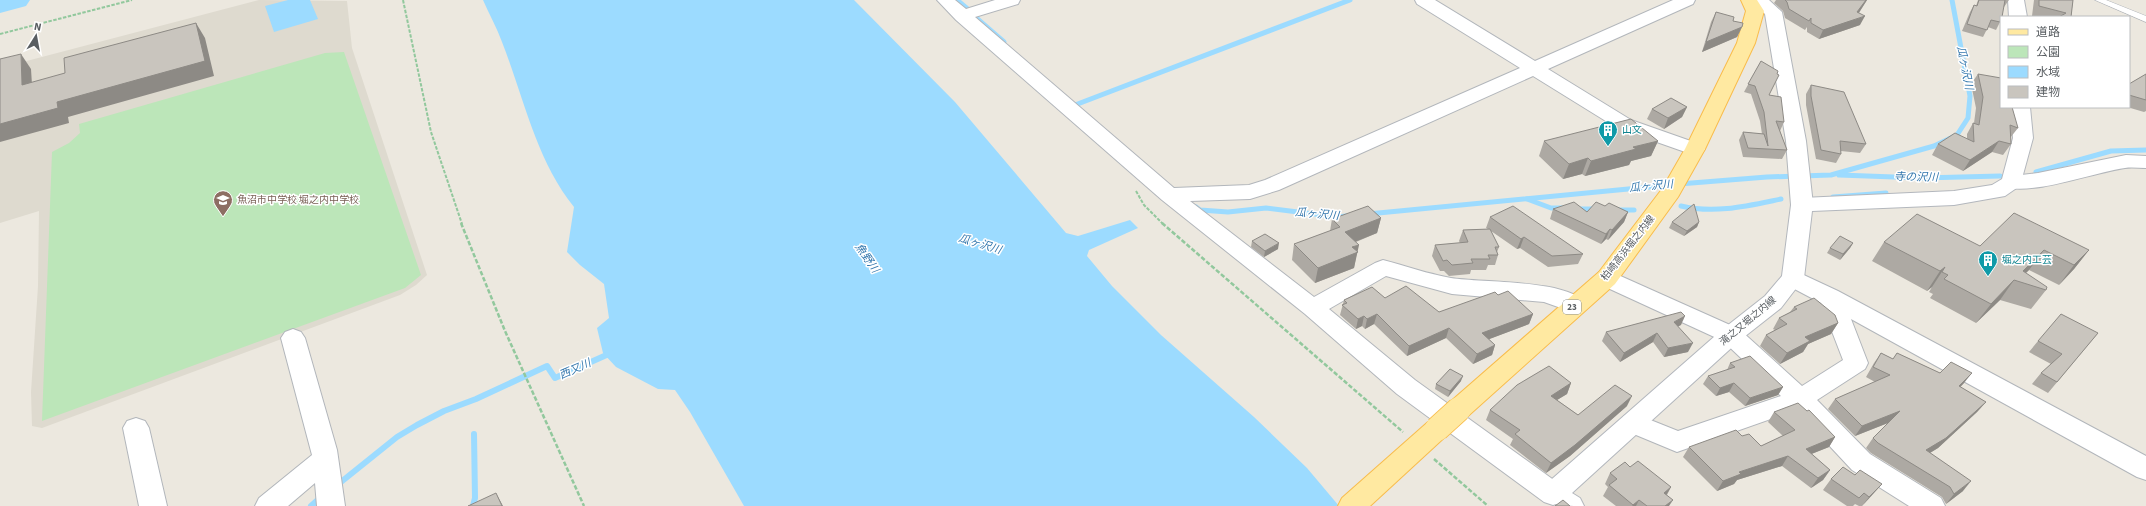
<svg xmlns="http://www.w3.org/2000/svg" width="2146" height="506" font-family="'Source Sans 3','Noto Sans JP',sans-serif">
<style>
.education{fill:#dedacf}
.green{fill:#bce6b9}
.water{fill:#9cdbff}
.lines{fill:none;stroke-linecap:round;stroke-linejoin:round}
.stream-far1{stroke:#9cdbff;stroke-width:5}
.stream{stroke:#9cdbff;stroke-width:6}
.river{fill:#9cdbff;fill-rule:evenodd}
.service-casing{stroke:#b2b6bb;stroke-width:1}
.minor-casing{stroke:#b2b6bb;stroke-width:2}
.tertiary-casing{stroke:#b2b6bb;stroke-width:2}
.secondary-casing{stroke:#b3b7bd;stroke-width:2}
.primary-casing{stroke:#f9bc4b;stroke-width:2}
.path-far1{stroke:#92c89d;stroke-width:2;stroke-dasharray:3.5 1.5;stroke-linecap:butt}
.path{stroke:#92c89d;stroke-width:2.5;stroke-dasharray:4.5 2;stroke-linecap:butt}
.service{fill:#fff;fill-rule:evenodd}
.minor{fill:#fff;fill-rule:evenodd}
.tertiary{fill:#fff;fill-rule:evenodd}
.secondary{fill:#fff;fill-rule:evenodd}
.primary{fill:#ffe9a1;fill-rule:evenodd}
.primary-bridge-casing{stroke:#f9bc4b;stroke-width:26;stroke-linecap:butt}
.primary-bridge{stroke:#ffe9a1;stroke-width:24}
.wall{fill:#ada9a3}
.shaded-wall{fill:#8d8a85}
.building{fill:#c9c5be;stroke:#8d8a85}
.labels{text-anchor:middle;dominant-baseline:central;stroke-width:3;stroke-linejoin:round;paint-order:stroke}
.shield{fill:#fff;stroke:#8a8e90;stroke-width:1}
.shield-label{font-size:9px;font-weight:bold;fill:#585d61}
.culture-label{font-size:10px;fill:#0d838f;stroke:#fff;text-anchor:start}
.education-label{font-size:10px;fill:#785e54;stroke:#fff;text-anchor:start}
.street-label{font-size:10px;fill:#585d61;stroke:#fff}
.water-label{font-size:11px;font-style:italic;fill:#3377ad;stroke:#fff}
</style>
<rect width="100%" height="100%" fill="#ece8df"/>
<polygon class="education" points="259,0 347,1 352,48 427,275 416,285 400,295 42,428 32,426 31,392 38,286 39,211 0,223 0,68"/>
<polygon class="green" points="344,52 421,275 405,288 42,421 52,152 69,143 80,133 79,124 325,53"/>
<g class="water">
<polygon points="288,0 310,0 318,19 274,32 265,6"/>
<path d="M 483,0 L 854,0 L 955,102 L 1066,233 L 1078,236 L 1130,220 L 1138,228 L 1089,250 L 1087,256 L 1112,286 L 1161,335 L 1254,417 L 1307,468 L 1339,506 L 744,506 L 690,412 L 675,390 L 658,389 L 616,367 L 603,353 L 597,328 L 609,318 L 604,284 L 580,265 L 567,252 L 574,207 C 536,160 524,98 502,42 C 497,28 489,14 483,0 Z"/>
</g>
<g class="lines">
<g class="stream-far1">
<polyline points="957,0 970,11"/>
<polyline points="974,16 1004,42"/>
<polyline points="1075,105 1350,0"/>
<polyline points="2036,172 2111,151 2146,150"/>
<polyline points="1839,175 1922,178 2000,176"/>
<polyline points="1679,184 1767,177 1831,175 1934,146 1957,135 1968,118 1970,96 1952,0"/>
<polyline points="1833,197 1886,193"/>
<polyline points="1527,199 1551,208 1562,208"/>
<path d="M 1681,206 C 1715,214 1747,206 1781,199"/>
<polyline points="1196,207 1200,210 1228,212 1266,208 1338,217 1346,216"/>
<polyline points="1577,209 1596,209"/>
<polyline points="1617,210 1634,210"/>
<polyline points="1368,214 1670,185"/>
</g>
<g class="stream">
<polyline points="336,486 397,437 417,425 444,411 476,399 547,366 555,378 611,353"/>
<polyline points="311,506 321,497"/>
<polyline points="473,506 475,498 474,434"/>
</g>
<polygon class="river" points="0,0 30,0 26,6 0,13"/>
<g class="service-casing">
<polygon id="service" points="2095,0 2106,0 2146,16 2146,22"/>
</g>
<g class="minor-casing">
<g id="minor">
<path d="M 937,0 L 955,0 L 966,9 L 995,0 L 1020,0 L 1018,4 L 975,17 L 1174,188 L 1249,185 L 1265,180 L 1520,68 L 1417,4 L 1415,0 L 1435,0 L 1535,61 L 1673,0 L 1695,0 L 1693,4 L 1548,69 L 1631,120 L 1702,145 L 1705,149 L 1702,153 L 1695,155 L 1688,153 L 1617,128 L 1533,76 L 1279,190 L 1250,199 L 1190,201 L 1314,297 L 1375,263 L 1383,260 C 1406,266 1428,274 1451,278 C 1481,283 1571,279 1587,305 L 1583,311 L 1575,313 L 1544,302 L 1452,294 L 1386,276 L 1329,309 L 1415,380 L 1562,486 L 1566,494 L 1562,502 L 1553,505 L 1544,502 L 1397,394 L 1305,314 L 1162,200 L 956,20 Z"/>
<path d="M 2126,155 L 2146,156 L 2146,168 C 2139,168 2131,167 2125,168 C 2091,173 2036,195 2004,187 L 2001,182 L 2004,177 L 2038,173 Z"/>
<polygon points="1793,270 1838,291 2146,456 2146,480 2137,477 1851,319 1868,363 1865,369 1817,400 1870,454 1941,498 1945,506 1909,506 1852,470 1796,410 1677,452 1624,430 1620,423 1624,416 1633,413 1678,431 1781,396 1723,341 1719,335 1723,329 1731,326 1739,329 1802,386 1843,360 1821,303 1785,284 1782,278 1785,272"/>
<polygon points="293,329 301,332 305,338 337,450 345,506 317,506 315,483 288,506 255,506 259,498 312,455 281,338 285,332"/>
<polygon points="136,418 145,421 149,428 167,506 139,506 123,428 127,421"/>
</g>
</g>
<g class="tertiary-casing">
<g id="tertiary">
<polygon points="1751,0 1769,0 1782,12 1806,141 1813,205 1809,210 1802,212 1795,210 1791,205 1786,141 1765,14"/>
<polygon points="1607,270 1739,329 1743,335 1739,341 1731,344 1723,341 1599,284 1596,278 1599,272"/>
</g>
</g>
<g class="secondary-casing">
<g id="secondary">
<polygon points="2008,0 2024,0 2027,17 2009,17"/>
<path d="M 2010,107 L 2030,107 L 2033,138 L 2021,182 L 2018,187 L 2005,196 L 1954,205 L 1812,211 L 1804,278 L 1781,308 L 1739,341 L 1572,493 L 1580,498 L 1584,506 C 1566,506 1548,506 1540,494 L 1544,486 L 1723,329 L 1765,296 L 1782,276 L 1791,205 L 1795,200 L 1802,198 L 1954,191 L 1992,185 L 2002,179 L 2013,138 Z"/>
</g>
</g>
<g class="primary-casing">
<g id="primary">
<polygon points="1741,0 1757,0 1764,11 1755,43 1705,149 1678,197 1615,284 1468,416 1459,419 1450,416 1446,409 1450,402 1599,272 1662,189 1685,149 1737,43 1746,11"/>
<polygon points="1437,419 1446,422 1450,429 1446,436 1370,506 1338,506 1342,498 1428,422"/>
</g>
</g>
<g class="path-far1">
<polyline points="403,0 431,132 462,224"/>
<polyline points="0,34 132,0"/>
<polyline points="1136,191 1144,205 1163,224"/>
</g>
<g class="path">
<polyline points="461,223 505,331 584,506"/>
<polyline points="1162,223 1403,432"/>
<polyline points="1434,459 1488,506"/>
</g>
<use href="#service" class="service"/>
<use href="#minor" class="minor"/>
<use href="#tertiary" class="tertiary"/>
<use href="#secondary" class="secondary"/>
<use href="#primary" class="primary"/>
<g class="primary-bridge-casing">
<polyline id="primary-bridge" points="1437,429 1459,409"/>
</g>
<use href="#primary-bridge" class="primary-bridge"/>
</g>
<g class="wall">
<polygon points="1776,0 1867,0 1859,13 1860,25 1819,39 1807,32 1807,27 1805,30 1785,18 1783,11 1774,3"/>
<polygon points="1978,0 2009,0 2004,7 2003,7 2000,22 1996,30 1988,27 1983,37 1962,31 1970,12 1974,5 1976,6"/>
<polygon points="2034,0 2073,0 2071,17 2037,17 2032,16"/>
<polygon points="1716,12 1733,21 1742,27 1737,37 1702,52 1711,22"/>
<polygon points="1761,61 1769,95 1784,122 1780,131 1787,150 1782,159 1743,157 1739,140 1743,132 1762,134 1760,121 1751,94 1744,92"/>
<polygon points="1978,74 2018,128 2010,138 2011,144 2003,155 1992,152 1963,171 1932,155 1938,144 1967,139 1967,134 1973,123 1974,123 1976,108 1971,84"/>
<polygon points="2146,74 2146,111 2144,112 2127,107 2129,107 2129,84"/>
<polygon points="1811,85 1866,144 1860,153 1841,151 1841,154 1836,163 1816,159 1806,105 1806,94"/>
<polygon points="1687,107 1682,117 1664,129 1647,119 1652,109"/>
<polygon points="1544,141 1658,141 1651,156 1631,161 1629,165 1585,176 1582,174 1563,179 1539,156"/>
<polygon points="1605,206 1628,212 1624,222 1608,240 1606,239 1601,244 1550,219 1553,209 1587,212"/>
<polygon points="1490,217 1583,254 1578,264 1548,267 1520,248 1517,249 1491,231 1499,247 1497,252 1498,255 1495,265 1488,265 1486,270 1471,270 1470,274 1449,276 1444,271 1440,271 1432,256 1435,245 1460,243 1459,241 1463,230 1488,229 1486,228"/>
<polygon points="1381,218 1377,233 1356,242 1357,252 1354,268 1315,283 1292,260 1294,244 1330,231 1332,219"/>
<polygon points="1672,222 1699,222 1697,227 1684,236 1669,228"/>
<polygon points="1252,241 1278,249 1264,257 1251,247"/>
<polygon points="1884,242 1980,246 2089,250 2074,269 2059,285 2029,270 2026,273 2046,290 2031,309 2000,300 1976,323 1930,298 1933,294 1929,292 1932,287 1927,291 1872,261"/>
<polygon points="1853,243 1850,248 1840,260 1827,253 1830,248"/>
<polygon points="1498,295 1533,314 1529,324 1489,339 1495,345 1492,355 1473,364 1446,338 1407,356 1374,324 1365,329 1362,326 1356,329 1340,315 1344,300 1385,298 1439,312"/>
<polygon points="1794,307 1838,323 1831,334 1808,344 1803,352 1780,364 1760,346 1766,335 1775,330 1773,329 1779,318 1790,312"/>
<polygon points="1681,325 1678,326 1688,352 1664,357 1653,342 1620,362 1602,341 1606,332"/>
<polygon points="2098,333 2048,393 2032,384 2041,373 2051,364 2029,352 2038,341"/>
<polygon points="1881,353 1893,359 1897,353 1940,373 1964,383 1960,387 1986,402 1977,412 1938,448 1930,453 1963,491 1946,504 1942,497 1871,453 1866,448 1873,438 1888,423 1855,436 1828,409 1835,399 1875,382 1866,377 1874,363"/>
<polygon points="1730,363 1783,387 1778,395 1745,406 1729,392 1716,396 1703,384 1708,376 1727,370"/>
<polygon points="1461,381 1448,397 1435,389 1436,384"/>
<polygon points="1571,383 1567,394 1557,400 1578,415 1627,406 1570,456 1546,473 1510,445 1513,439 1486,420 1490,410"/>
<polygon points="1774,412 1835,437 1829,447 1811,454 1830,470 1823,480 1811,488 1782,466 1737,480 1734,484 1717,491 1683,457 1689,447 1742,436 1761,446 1783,436 1768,422"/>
<polygon points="1630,467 1671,487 1667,495 1669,506 1616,506 1603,496 1608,487 1605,484 1610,473"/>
<polygon points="1855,475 1882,484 1873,494 1862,506 1859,506 1855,504 1853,506 1847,506 1823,490 1831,479"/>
</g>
<g class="shaded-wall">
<polygon points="1866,0 1867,0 1854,20 1865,16 1860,25 1819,39 1823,30 1857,12"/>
<polygon points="196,23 205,38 214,76 68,117 69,123 0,142 0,124"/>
<polygon points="1742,27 1737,37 1702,52 1706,42"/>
<polygon points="21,54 31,69 33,100 22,85"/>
<polygon points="1687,107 1682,117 1664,129 1668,118"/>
<polygon points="1658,141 1651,156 1631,161 1629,165 1585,176 1591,161 1633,147"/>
<polygon points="1999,141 1992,152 1963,171 1970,160"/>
<polygon points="1588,158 1582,174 1563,179 1569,164"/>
<polygon points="1628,212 1624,222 1608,240 1612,230"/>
<polygon points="1381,218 1377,233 1342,247 1345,232"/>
<polygon points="1699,222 1697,227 1684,236 1687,231"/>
<polygon points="1610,229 1606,239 1601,244 1606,234"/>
<polygon points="1524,237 1520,248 1517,249 1521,239"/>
<polygon points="1279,243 1278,249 1264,257 1265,251"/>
<polygon points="1853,243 1850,248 1840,260 1843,254"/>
<polygon points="1359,245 1354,268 1315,283 1318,268 1352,247"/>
<polygon points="2044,250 2029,270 2017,281 2023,271"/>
<polygon points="2089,250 2074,269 2059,285 2074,265"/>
<polygon points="1945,267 1932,287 1927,291 1940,271"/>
<polygon points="2014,280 2000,300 1976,323 1991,304"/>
<polygon points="1377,314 1374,324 1365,329 1367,319"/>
<polygon points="1533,314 1529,324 1479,343 1482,333"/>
<polygon points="1364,316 1362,326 1356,329 1358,319"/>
<polygon points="1685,316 1681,325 1669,331 1674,322"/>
<polygon points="1838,323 1831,334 1808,344 1803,352 1780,364 1787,353 1805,337"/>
<polygon points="1449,328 1446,338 1407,356 1409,346"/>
<polygon points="1657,333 1653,342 1620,362 1624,353"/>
<polygon points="1693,343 1688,352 1664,357 1668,348"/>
<polygon points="1495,345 1492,355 1473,364 1477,354"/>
<polygon points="1972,373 1964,383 1951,397 1959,386"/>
<polygon points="1463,376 1461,381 1448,397 1450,391"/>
<polygon points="1571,383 1567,394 1547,406 1551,396"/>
<polygon points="1734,383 1729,392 1716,396 1720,388"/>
<polygon points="1783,387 1778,395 1745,406 1750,398"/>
<polygon points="1632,396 1627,406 1570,456 1546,473 1551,463"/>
<polygon points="1986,402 1977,412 1938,448 1918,460 1926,450"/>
<polygon points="1900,411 1893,421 1855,436 1862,426"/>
<polygon points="1835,437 1829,447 1799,459 1806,449"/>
<polygon points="1788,456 1782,466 1737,480 1734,484 1717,491 1723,481 1739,472"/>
<polygon points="1830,470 1823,480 1811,488 1818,478"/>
<polygon points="1971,481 1963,491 1946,504 1954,494"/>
<polygon points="1882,484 1873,494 1862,506 1869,497"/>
<polygon points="1671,487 1665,497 1664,493"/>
<polygon points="496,493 503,506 502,506"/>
<polygon points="1639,500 1636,506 1632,506 1633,505"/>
<polygon points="1673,500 1669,506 1665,506"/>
</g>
<g class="building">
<polygon points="1785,0 1866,0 1857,12 1865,16 1823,30 1811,23 1811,18 1809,21 1789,9 1787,2"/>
<polygon points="1979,0 2005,0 2002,17 2001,17 2000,22 1991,20 1987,30 1967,24 1974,5 1977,6"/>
<polygon points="2039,0 2073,0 2071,17 2059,17 2066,13 2039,6"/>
<polygon points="1716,12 1734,17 1733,21 1743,23 1742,27 1706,42"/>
<polygon points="196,23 205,61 57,102 58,108 0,124 0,59 21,54 22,85 65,73 64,58"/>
<polygon points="1761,61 1778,71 1777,74 1779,75 1769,95 1781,97 1784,122 1776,121 1787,150 1748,148 1743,132 1764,134 1768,146 1764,112 1755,86 1748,84"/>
<polygon points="1978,74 2001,78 2001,107 2012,107 2018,128 2010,125 2011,144 1999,141 1970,160 1938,144 1955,133 1974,142 1973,123 1979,125 1983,97"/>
<polygon points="2146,74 2146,100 2129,95 2129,84"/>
<polygon points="1811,85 1844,92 1866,144 1840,141 1841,154 1821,150 1811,96"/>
<polygon points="1671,98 1687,107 1668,118 1652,109"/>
<polygon points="1631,119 1658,141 1633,147 1636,149 1591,161 1588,158 1569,164 1544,141"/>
<polygon points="1574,202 1587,212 1596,202 1605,206 1609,203 1628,212 1612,230 1610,229 1606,234 1553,209"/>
<polygon points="1694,204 1699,222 1687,231 1672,222"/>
<polygon points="1368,206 1381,218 1345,232 1359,245 1352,247 1358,252 1318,268 1294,244 1340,227 1332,219"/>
<polygon points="1513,206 1583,254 1552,256 1524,237 1521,239 1490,217"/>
<polygon points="2014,213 2089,250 2074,265 2044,250 2023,271 2047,287 2046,290 2014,280 1991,304 1944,279 1948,275 1942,272 1945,267 1940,271 1884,242 1917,214 1980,246"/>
<polygon points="1490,229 1499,247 1495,247 1498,255 1488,255 1490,259 1471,259 1473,263 1452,265 1447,260 1443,261 1435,245 1468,242 1463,230"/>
<polygon points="1265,234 1279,243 1265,251 1252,241"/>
<polygon points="1840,236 1853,243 1843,254 1830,248"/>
<polygon points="1406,286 1439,312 1495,292 1498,295 1508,291 1533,314 1482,333 1495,345 1477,354 1449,328 1409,346 1377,314 1367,319 1364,316 1358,319 1342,305 1347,303 1344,300 1372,287 1385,298"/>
<polygon points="1814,298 1835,315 1838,323 1805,337 1810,341 1787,353 1766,335 1787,324 1779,318 1797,309 1794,307"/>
<polygon points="1681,312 1685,316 1674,322 1693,343 1668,348 1657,333 1624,353 1606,332"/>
<polygon points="2061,314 2098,333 2057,382 2041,373 2062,354 2038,341"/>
<polygon points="1881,353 1893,359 1897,353 1940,373 1951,362 1972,373 1959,386 1986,402 1946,438 1926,450 1971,481 1954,494 1950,487 1878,443 1873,438 1900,411 1862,426 1835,399 1890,375 1873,367"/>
<polygon points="1750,356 1783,387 1750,398 1734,383 1720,388 1708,376 1735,367 1730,363"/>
<polygon points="1549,366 1571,383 1551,396 1578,415 1615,385 1632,396 1575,445 1551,463 1515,434 1520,430 1490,410 1517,385"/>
<polygon points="1450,369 1463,376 1450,391 1436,384"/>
<polygon points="1798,403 1807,411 1809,410 1835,437 1806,449 1830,470 1818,478 1788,456 1739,472 1741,474 1723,481 1689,447 1736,430 1742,436 1749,434 1761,446 1795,430 1774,412"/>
<polygon points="1638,461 1671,487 1664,493 1673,500 1665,506 1647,506 1639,500 1633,505 1609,485 1617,479 1610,473 1625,462 1630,467"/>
<polygon points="1843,467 1855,475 1860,470 1882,484 1869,497 1864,493 1859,498 1831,479"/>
<polygon points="496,493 502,506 468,506"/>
<polygon points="1563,500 1570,506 1555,506"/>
</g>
<defs>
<g id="building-pin" transform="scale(1)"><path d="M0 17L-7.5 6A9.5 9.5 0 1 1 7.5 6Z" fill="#0f9aa8" stroke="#fff"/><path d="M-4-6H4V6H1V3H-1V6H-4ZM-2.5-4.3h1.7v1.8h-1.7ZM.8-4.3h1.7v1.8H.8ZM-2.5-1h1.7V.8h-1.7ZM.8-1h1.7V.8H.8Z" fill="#fff"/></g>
<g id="school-pin" transform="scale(1)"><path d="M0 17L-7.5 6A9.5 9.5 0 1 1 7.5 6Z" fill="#8d6e63" stroke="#fff"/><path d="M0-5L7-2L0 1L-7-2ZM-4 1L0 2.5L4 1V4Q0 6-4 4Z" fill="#fff"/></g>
</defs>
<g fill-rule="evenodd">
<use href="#building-pin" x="1608" y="130"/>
<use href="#school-pin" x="223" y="200"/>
<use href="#building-pin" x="1988" y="260"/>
</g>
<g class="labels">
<rect class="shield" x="1563" y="300" width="18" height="14" rx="3"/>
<g class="shield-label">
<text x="1572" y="307">23</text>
</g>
<g class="culture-label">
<text x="1622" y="130">山文</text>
<text x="2002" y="260">堀之内工芸</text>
</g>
<g class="education-label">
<text x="237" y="200">魚沼市中学校 堀之内中学校</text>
</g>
<g class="street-label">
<text transform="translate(1628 248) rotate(-52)">柏崎高浜堀之内線</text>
<text transform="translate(1748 321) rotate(-40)">滝之又堀之内線</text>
</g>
<g class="water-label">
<text transform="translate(1965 68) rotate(79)">瓜ヶ沢川</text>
<text transform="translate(1916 177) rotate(1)">寺の沢川</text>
<text transform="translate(1651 186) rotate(-5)">瓜ヶ沢川</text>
<text transform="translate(1317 214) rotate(5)">瓜ヶ沢川</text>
<text transform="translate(980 244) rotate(17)">瓜ヶ沢川</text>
<text transform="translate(867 258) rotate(55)">魚野川</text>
<text transform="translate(575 369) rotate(-24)">西又川</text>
</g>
</g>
<rect x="2000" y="16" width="130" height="92" fill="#ffffff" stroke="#bcbec0"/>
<rect x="2008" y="29" width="20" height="6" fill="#ffe9a1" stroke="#bcbec0"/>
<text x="2036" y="36" font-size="12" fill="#585d61">道路</text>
<rect x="2008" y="46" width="20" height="12" fill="#bce6b9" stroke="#bcbec0"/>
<text x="2036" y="56" font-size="12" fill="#585d61">公園</text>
<rect x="2008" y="66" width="20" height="12" fill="#9cdbff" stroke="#bcbec0"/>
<text x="2036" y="76" font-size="12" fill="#585d61">水域</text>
<rect x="2008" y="86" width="20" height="12" fill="#c9c5be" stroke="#bcbec0"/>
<text x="2036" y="96" font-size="12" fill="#585d61">建物</text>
<g transform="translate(36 36) rotate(11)" stroke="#ffffff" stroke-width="3" paint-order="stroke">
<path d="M0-3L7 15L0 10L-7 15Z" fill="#585d61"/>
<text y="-6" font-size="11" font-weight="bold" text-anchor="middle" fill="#585d61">N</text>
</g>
</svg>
